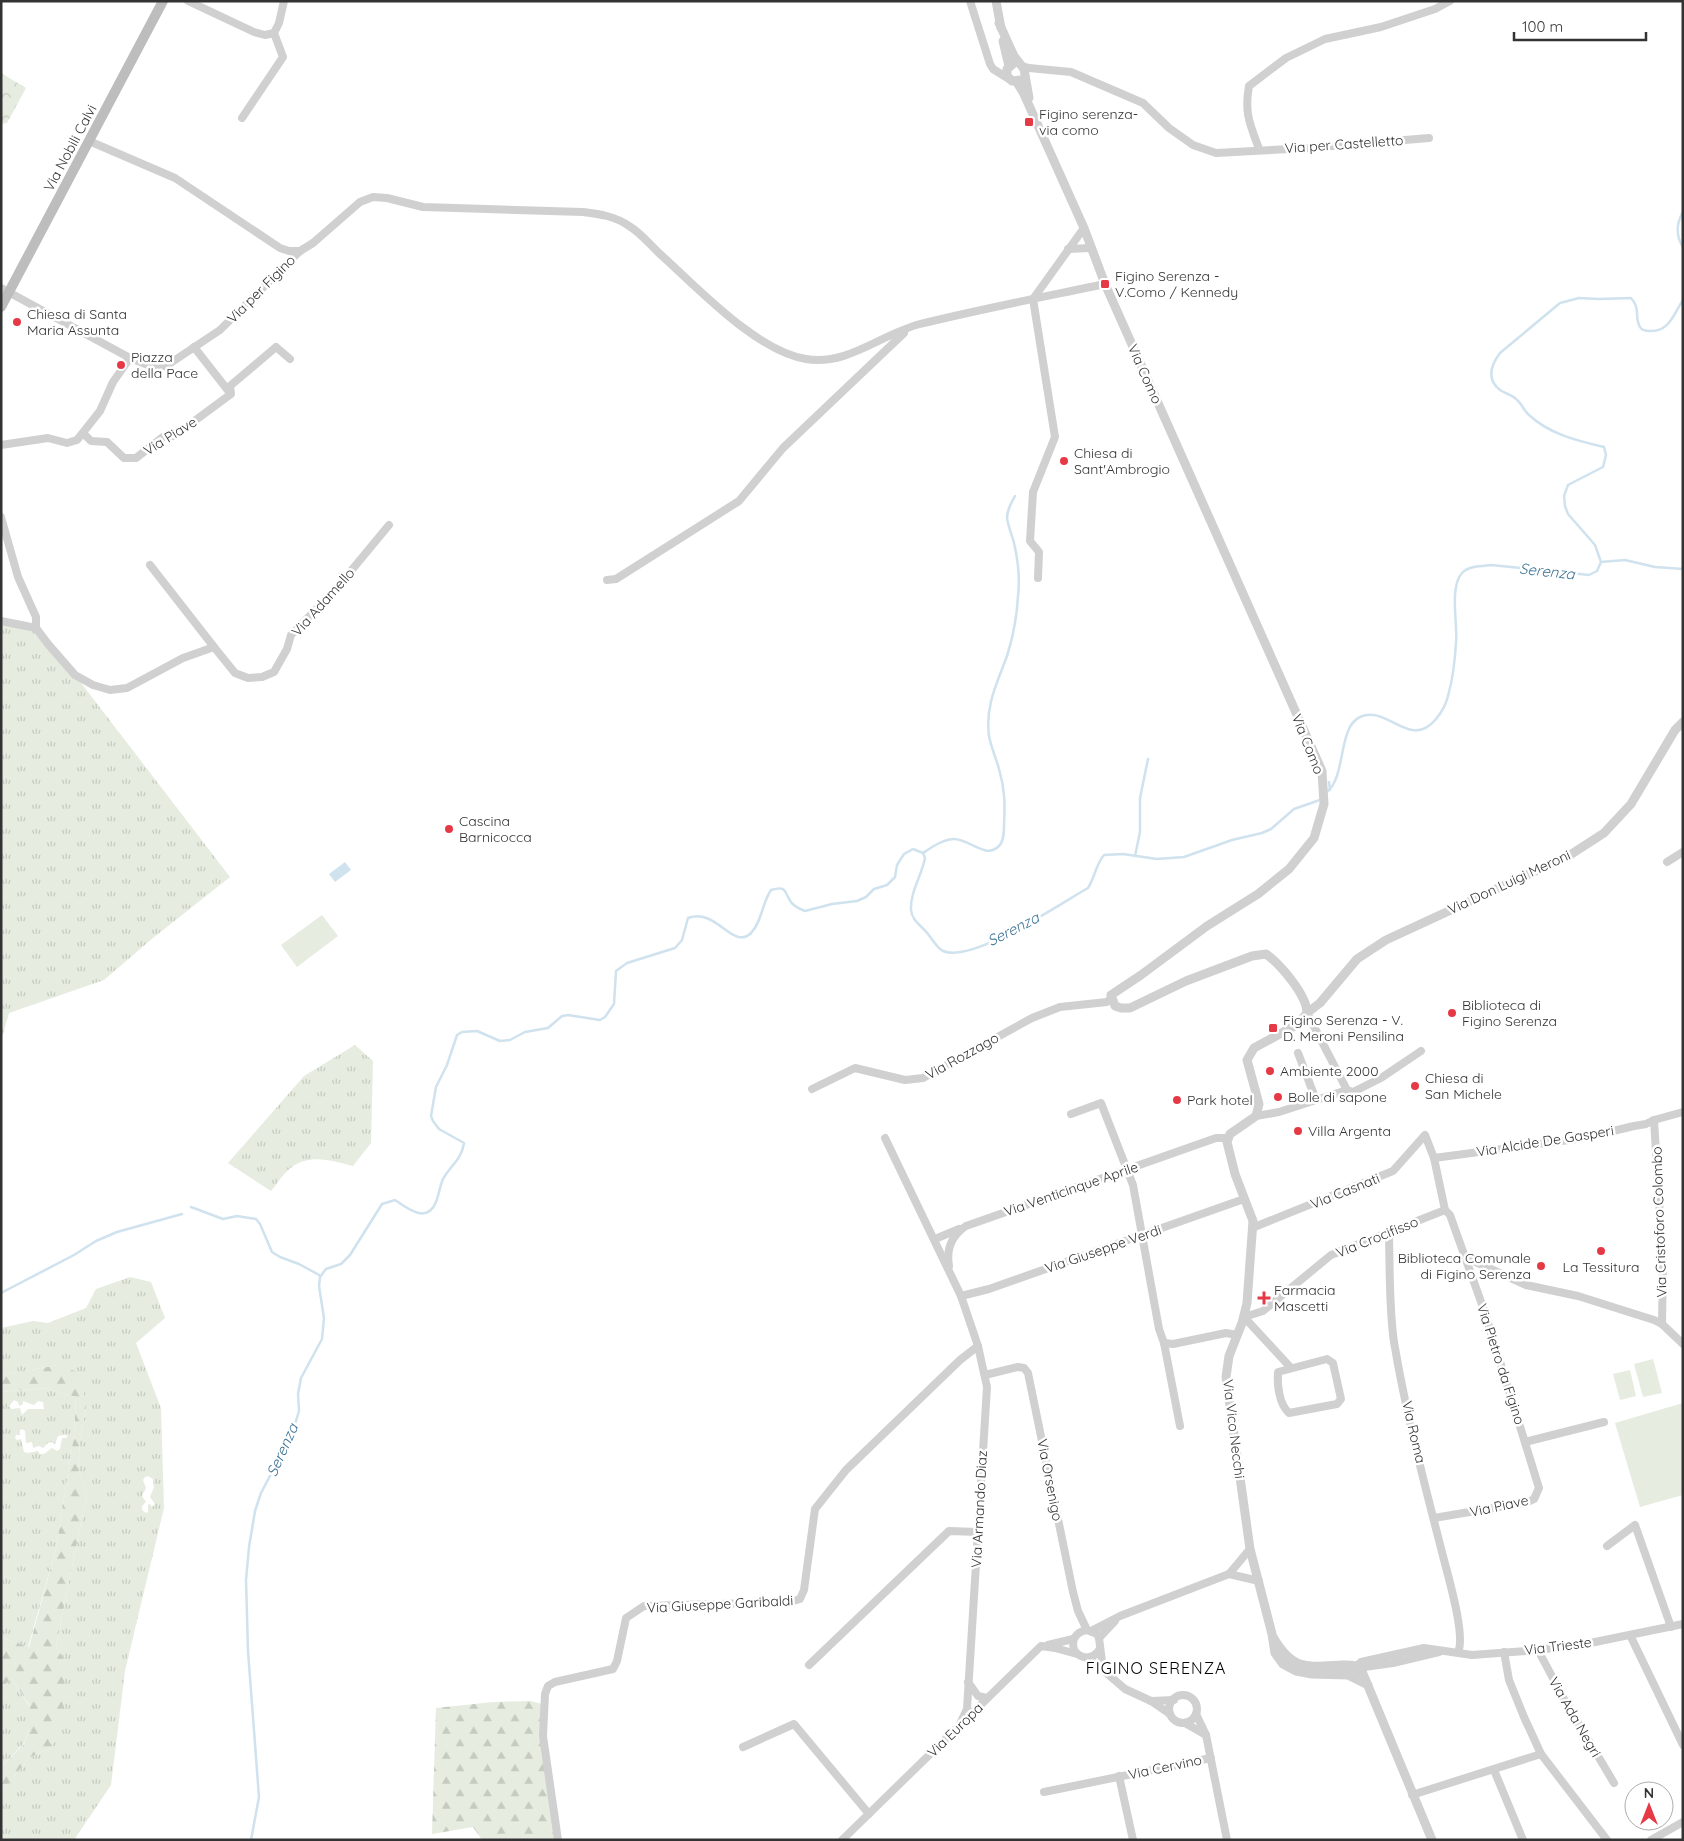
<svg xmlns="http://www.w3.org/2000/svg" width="1684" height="1841" font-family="Quicksand,sans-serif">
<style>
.grass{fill:url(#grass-tufts);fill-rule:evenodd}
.forest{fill:url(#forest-firs)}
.park{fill:url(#park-crowns)}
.pitch{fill:#e6ecdf}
.water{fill:#cfe2ee}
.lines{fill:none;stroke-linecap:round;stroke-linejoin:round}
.stream{stroke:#cfe2ee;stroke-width:2.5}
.minor{stroke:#d0d0d0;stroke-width:8}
.tertiary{stroke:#d0d0d0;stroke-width:9}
.secondary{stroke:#bdbdbd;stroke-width:10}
.poi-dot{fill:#e63946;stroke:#fff;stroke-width:2}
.labels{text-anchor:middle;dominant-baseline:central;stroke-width:5;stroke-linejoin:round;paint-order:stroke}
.poi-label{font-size:14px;fill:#333;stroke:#fff;text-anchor:start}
.street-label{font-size:14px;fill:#333;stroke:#fff}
.water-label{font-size:15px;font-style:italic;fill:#3f7597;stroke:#fff}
.quarter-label{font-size:16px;letter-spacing:1px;fill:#000;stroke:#fff}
</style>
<defs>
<pattern id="grass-tufts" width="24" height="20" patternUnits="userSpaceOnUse" patternTransform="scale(1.25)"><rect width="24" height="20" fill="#e6ecdf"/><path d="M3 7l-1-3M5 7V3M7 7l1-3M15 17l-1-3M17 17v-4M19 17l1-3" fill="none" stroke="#c6cbc0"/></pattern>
<pattern id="forest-firs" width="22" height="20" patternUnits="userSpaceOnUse" patternTransform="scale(1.25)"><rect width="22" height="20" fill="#e6ecdf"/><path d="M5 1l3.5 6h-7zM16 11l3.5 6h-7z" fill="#c6cbc0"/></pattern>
<pattern id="park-crowns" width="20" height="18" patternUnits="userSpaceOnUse" patternTransform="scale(1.25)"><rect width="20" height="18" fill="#e6ecdf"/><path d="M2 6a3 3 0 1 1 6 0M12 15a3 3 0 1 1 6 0" fill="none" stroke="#c6cbc0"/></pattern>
</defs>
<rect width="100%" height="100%" fill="#fff"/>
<g class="grass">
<polygon points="1,623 38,631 75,675 230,877 153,938 104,980 9,1013 1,1041"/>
<path d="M 355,1045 L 373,1061 L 371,1143 L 353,1166 C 334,1161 310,1153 292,1167 C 284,1172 277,1184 271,1191 L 228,1163 L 304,1076 Z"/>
<path d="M 130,1277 L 151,1282 L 165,1318 L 136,1343 L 161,1408 L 164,1508 L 125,1671 L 111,1785 L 74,1840 L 1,1840 L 1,1792 L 29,1758 L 50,1748 L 66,1662 L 56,1646 L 87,1493 L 78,1470 L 80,1440 L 87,1403 L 59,1365 L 1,1375 L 1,1328 L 33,1321 L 48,1323 L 86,1308 L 96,1289 ZM 148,1476 L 153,1479 L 154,1487 L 150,1497 L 155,1504 L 152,1507 L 150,1504 L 148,1505 L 148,1512 L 146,1513 L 142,1510 L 142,1506 L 146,1502 L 142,1496 L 146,1488 L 143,1480 L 145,1477 Z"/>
<path d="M 45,1388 L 76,1397 L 74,1435 L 56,1549 L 28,1647 L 1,1637 L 1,1392 ZM 14,1400 L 18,1402 L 19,1406 L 23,1404 L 23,1401 L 34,1405 L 38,1401 L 43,1402 L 44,1409 L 28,1409 L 22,1415 L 20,1408 L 11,1409 L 9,1406 ZM 22,1429 L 25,1431 L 26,1443 L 32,1442 L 33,1448 L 39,1446 L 43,1448 L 48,1443 L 51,1442 L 55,1444 L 58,1436 L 64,1435 L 68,1436 L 66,1438 L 62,1438 L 60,1449 L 57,1451 L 52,1448 L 44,1454 L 40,1454 L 38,1451 L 28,1453 L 24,1452 L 21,1439 L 17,1440 L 15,1438 L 16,1435 L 20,1435 L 20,1430 Z"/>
<polygon points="12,1679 30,1707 30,1729 24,1743 1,1767 1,1687"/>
</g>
<g class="forest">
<polygon points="59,1365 77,1372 87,1403 80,1440 78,1470 87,1493 56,1646 66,1662 62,1720 50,1748 29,1758 1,1792 1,1767 24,1744 30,1729 30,1706 12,1679 1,1687 1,1637 29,1647 56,1549 74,1435 76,1397 45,1388 1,1392 1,1375"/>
<polygon points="531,1701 545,1705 543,1736 558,1840 482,1840 473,1827 432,1834 436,1708 493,1702"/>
</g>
<polygon class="park" points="1,73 26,88 7,123 1,124"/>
<g class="pitch">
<polygon points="322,915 338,936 297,967 281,945"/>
<polygon points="1653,1359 1662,1393 1643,1397 1634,1364"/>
<polygon points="1630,1370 1636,1396 1620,1400 1613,1374"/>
<polygon points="1683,1403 1683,1495 1640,1507 1615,1423"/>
</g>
<polygon class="water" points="345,862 351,870 335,882 329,874"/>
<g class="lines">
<g class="stream">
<path d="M 1683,212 C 1676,224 1676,236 1683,247"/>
<polyline points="1601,562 1625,560 1655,567 1683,569"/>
<polyline points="1329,782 1330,790"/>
<path d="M 1328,791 C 1346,775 1338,727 1360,717 C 1387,704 1410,751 1436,719 C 1443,711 1447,702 1449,692 C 1453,677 1455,659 1456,643 C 1458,625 1449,587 1462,573 C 1468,566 1482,566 1491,565 L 1589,575 L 1597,571 L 1601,562 L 1595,545 L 1568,514 L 1565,506 L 1564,496 L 1568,485 L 1603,467 L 1606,455 L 1604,447 C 1578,441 1549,434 1529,415 C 1524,411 1522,404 1517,400 C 1513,395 1506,394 1500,390 C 1486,379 1491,365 1500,353 L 1560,303 L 1579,298 L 1599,299 L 1631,298 C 1641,309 1634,317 1640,327 C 1642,331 1647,331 1650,331 C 1670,331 1673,315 1683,300"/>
<path d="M 923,853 C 932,847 942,840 953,839 C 969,838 985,860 999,846 C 1004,841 1004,832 1004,825 C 1005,804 1005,789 999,769 C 996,758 991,747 989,736 C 985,706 997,683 1007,656 C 1013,637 1017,615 1018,596 C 1020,579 1018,560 1014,543 C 1012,535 1008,526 1007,518 C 1007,510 1011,503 1015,496"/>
<polyline points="1135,856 1140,832 1140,798 1148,759"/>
<polyline points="191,1207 223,1219 237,1216 256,1219 260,1224 272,1252 280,1257 299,1264 321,1276"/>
<polyline points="1,1293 74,1255 96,1241 117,1232 182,1214"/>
<path d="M 251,1840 L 259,1797 L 248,1651 L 246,1580 L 249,1547 L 255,1511 L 261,1493 L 282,1453 L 296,1421 L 299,1411 L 298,1394 L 301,1378 L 322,1339 L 324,1318 L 319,1286 L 320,1277 L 326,1269 L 341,1264 L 350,1255 L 382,1204 L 395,1200 C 408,1209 427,1224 436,1202 C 439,1194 440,1186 443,1179 C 450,1166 462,1159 464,1143 L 439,1129 L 433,1121 L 431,1116 L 436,1087 L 447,1065 L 457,1035 L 462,1032 L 477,1031 L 500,1041 L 510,1040 L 525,1032 L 548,1028 L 562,1016 L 568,1015 L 600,1020 L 605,1017 L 614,1004 L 616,971 L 627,963 L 675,948 L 682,940 L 688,918 C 716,907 733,951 751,933 C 762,922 762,903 771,890 C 787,885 784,892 791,902 C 794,907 800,909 805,911 L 832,904 L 857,901 L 866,897 L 874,889 L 887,885 L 895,877 L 897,865 L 904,854 L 913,849 L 923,853 L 925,858 C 922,875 910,892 911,910 C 912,921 922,926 928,934 C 932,939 937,948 943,951 C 972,964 1061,903 1088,888 C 1095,877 1096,864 1104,855 L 1123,854 L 1157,859 L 1184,857 L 1232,840 L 1262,833 L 1271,829 L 1294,809 L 1317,801 L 1321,799"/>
</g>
<g class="minor">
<polyline points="188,1 254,32 265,35 274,33"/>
<polyline points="970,1 990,64 993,69 1009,79"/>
<polyline points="274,33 279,23 284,1"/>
<polyline points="1022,66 1029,68 1071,72 1143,103 1169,128 1193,145 1216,153 1309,148 1429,138"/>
<polyline points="242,118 283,57 274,33"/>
<polyline points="89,141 175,178 280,248 289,251 300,251"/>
<path d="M 1259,149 C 1250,124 1244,113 1249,86 L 1286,58 L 1325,39 L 1381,27 L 1435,9 L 1450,1"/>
<polyline points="1068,249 1091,248"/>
<path d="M 1,288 L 130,358 L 153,367 L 166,366 L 220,330 L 300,251 L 313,243 L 360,202 L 373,197 L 387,198 L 423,207 L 583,212 C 599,214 615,216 629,226 C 641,233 650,245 660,254 C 697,287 756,351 806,359 C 848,366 881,334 920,324 C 981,309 1043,297 1105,284"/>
<polyline points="194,347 230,393"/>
<polyline points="83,433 91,441 107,442 124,458 136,458 163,437 174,436 231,394 230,386 276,347 290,359"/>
<polyline points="1,445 48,438 67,443 77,440 100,411 113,382 130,358"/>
<polyline points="1,517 18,577 36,617 36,628"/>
<polyline points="150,565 214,647"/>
<polyline points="1038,578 1039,552 1030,541 1033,492 1055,437 1033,299 1084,228"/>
<polyline points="607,580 616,579 739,501 783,448 904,333"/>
<polyline points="1,621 36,628 48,644 75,675 93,685 110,690 127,688 183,658 214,647 235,673 248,678 262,677 274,672 287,649 291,635 336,589 389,525"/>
<polyline points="1667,862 1683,852"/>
<polyline points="1307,1013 1347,1090"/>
<polyline points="1298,1053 1316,1100"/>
<polyline points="812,1089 855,1068 905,1080 923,1078 1032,1018 1060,1007 1107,1002 1111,998"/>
<polyline points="1071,1114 1101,1103 1133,1185 1159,1329 1164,1343 1180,1426"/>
<polyline points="1256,1116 1279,1112 1347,1090 1353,1092 1381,1078 1421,1051"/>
<polyline points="1654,1120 1663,1264 1662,1324"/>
<polyline points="885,1138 961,1296 978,1346 987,1387 967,1709 960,1724"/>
<polyline points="1434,1158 1584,1138 1634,1126 1646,1124 1654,1120 1683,1112"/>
<polyline points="1252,1228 1393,1171 1425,1135 1434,1158 1445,1210 1331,1255 1263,1311 1244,1317 1291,1368"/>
<path d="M 1392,1231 L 1389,1237 C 1390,1272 1389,1308 1394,1342 C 1406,1414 1425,1486 1443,1556 C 1448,1576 1466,1636 1458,1652"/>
<polyline points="935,1239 959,1229"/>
<polyline points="1467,1258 1526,1285 1578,1296 1654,1320 1662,1324 1683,1344"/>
<path d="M 949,1266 C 946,1249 951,1236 966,1226 L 1216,1138 L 1228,1138"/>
<polyline points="961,1296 989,1289 1244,1199"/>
<polyline points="1164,1343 1173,1344 1226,1333 1237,1335"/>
<path d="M 1327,1359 L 1333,1363 L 1341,1399 L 1337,1404 L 1289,1413 C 1279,1404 1277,1385 1278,1372 Z"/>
<polyline points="985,1375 1018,1367 1024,1368 1028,1373 1073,1592 1078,1611 1087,1630"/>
<polyline points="1525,1442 1604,1422"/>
<polyline points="1434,1518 1528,1502 1534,1499 1539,1488 1485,1313 1450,1215 1445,1210"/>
<polyline points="1607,1546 1635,1525 1671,1627"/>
<polyline points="1229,1574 1259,1581"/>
<polyline points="1091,1631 1120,1616 1229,1574 1250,1549"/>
<polyline points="1630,1635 1683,1745"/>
<polyline points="1099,1638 1115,1621"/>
<polyline points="1048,1645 1073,1639"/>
<path d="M 1100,1649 C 1093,1660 1081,1660 1074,1650 C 1071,1639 1076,1632 1087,1630 L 1097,1634 L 1099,1638 L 1103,1670 L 1125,1689 L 1151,1701 L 1170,1714"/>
<polyline points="1538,1650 1564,1699 1614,1783"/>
<polyline points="1504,1652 1509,1680 1524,1717 1541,1754 1607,1840"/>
<polyline points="1087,1658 1103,1670"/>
<polyline points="809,1665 949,1531 978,1532"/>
<polyline points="1328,1672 1393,1663 1439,1652"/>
<polyline points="1362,1681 1358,1674 1356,1666 1361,1662 1424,1648 1472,1655 1538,1650 1590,1643 1683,1624"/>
<polyline points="968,1682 978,1696 987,1698"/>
<circle cx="1183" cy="1709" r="14"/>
<polyline points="1151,1701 1174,1700"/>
<polyline points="1196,1714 1206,1735 1227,1840"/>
<polyline points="1185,1723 1206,1735"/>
<polyline points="743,1747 794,1724 869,1814"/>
<polyline points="1494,1770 1523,1840"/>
<polyline points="1119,1776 1133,1840"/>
<polyline points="1044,1792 1211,1758"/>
<polyline points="1412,1795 1541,1754"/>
<polyline points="558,1840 543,1736 545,1694 548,1686 555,1682 613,1669 617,1661 626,1618 644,1606 790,1602 800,1599 804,1590 815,1509 846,1470 960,1360 978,1346"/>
<polyline points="842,1840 1041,1646 1055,1648 1077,1654"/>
<polyline points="1651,1840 1683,1822"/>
</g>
<g class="tertiary">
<polyline points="996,1 1001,28"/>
<polyline points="999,23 1014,56 1024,69 1029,98"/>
<polyline points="1003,41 1009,66"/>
<polyline points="1014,63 1007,69 1007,76 1012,81 1020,80"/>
<path d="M 1016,81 L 1023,92 L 1084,228 L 1105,284 L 1322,771 L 1324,804 L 1314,838 L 1289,869 L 1258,894 L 1207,926 L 1141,975 L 1111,995 L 1115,1006 L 1121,1008 L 1130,1008 L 1186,981 L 1252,956 L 1266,954 C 1280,964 1307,995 1307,1013"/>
<path d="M 1273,1637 C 1293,1671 1306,1667 1342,1665 C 1349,1665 1355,1664 1361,1669 L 1432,1840"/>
<polyline points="1368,1685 1348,1675 1312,1674 1296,1671 1283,1664 1275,1653 1272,1634 1250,1549 1226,1377 1229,1356 1242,1323 1247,1303 1253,1221 1235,1174 1227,1142 1230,1134 1256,1116 1259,1104 1247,1060 1254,1048 1298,1024 1307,1013 1320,1003 1357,959 1386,940 1570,855 1604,833 1631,804 1675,730 1683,722"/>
</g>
<polyline class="secondary" points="1,307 163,1"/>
</g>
<g class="poi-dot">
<rect x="1024" y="117" width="10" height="10" rx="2.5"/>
<rect x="1100" y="279" width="10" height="10" rx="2.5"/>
<circle cx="17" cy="322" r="5"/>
<circle cx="121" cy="365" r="5"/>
<circle cx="1064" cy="461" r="5"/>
<circle cx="449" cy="829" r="5"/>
<circle cx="1452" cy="1013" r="5"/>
<rect x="1268" y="1023" width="10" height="10" rx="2.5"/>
<circle cx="1270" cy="1071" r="5"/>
<circle cx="1415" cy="1086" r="5"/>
<circle cx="1278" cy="1097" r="5"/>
<circle cx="1177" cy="1100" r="5"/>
<circle cx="1298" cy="1131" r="5"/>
<circle cx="1601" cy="1251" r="5"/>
<circle cx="1541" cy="1266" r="5"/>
<path d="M1261.5 1290.5h5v5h5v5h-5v5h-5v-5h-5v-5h5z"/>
</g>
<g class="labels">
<g class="poi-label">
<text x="1039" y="114">Figino serenza-<tspan x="1039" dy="16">via como</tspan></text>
<text x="1115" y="276">Figino Serenza -<tspan x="1115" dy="16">V.Como / Kennedy</tspan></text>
<text x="27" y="314">Chiesa di Santa<tspan x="27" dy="16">Maria Assunta</tspan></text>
<text x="131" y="357">Piazza<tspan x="131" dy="16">della Pace</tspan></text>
<text x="1074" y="453">Chiesa di<tspan x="1074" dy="16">Sant'Ambrogio</tspan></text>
<text x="459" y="821">Cascina<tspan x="459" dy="16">Barnicocca</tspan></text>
<text x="1462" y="1005">Biblioteca di<tspan x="1462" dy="16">Figino Serenza</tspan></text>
<text x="1283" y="1020">Figino Serenza - V.<tspan x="1283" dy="16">D. Meroni Pensilina</tspan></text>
<text x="1280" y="1071">Ambiente 2000</text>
<text x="1425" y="1078">Chiesa di<tspan x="1425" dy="16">San Michele</tspan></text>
<text x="1288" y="1097">Bolle di sapone</text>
<text x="1187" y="1100">Park hotel</text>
<text x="1308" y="1131">Villa Argenta</text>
<text x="1531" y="1258" text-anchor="end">Biblioteca Comunale<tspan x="1531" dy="16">di Figino Serenza</tspan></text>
<text x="1601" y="1267" text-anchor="middle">La Tessitura</text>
<text x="1274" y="1290">Farmacia<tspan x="1274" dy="16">Mascetti</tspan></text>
</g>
<g class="street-label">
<text transform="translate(1344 144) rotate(-4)">Via per Castelletto</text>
<text transform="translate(70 148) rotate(-62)">Via Nobili Calvi</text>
<text transform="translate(261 289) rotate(-45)">Via per Figino</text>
<text transform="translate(1145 374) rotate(66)">Via Como</text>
<text transform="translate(170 436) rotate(-32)">Via Piave</text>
<text transform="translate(323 602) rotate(-48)">Via Adamello</text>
<text transform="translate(1308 744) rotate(68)">Via Como</text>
<text transform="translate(1509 882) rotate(-25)">Via Don Luigi Meroni</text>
<text transform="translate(962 1056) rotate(-29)">Via Rozzago</text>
<text transform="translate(1545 1141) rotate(-9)">Via Alcide De Gasperi</text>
<text transform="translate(1071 1189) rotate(-19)">Via Venticinque Aprile</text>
<text transform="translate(1345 1191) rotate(-22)">Via Casnati</text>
<text transform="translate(1659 1222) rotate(-92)">Via Cristoforo Colombo</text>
<text transform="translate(1377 1237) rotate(-22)">Via Crocifisso</text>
<text transform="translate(1103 1249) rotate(-19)">Via Giuseppe Verdi</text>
<text transform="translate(1501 1364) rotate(72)">Via Pietro da Figino</text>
<text transform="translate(1234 1429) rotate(83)">Via Vico Necchi</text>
<text transform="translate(1414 1432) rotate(77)">Via Roma</text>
<text transform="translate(1050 1480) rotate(79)">Via Orsenigo</text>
<text transform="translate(1499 1506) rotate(-12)">Via Piave</text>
<text transform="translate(979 1509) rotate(-87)">Via Armando Diaz</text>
<text transform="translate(720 1604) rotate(-3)">Via Giuseppe Garibaldi</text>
<text transform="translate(1558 1646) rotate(-7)">Via Trieste</text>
<text transform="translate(1575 1717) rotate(60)">Via Ada Negri</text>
<text transform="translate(955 1730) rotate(-44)">Via Europa</text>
<text transform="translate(1165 1767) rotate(-12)">Via Cervino</text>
</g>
<g class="water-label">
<text transform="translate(1547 571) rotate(6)">Serenza</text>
<text transform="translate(1013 929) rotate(-27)">Serenza</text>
<text transform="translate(282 1450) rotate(-66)">Serenza</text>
</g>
<g class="quarter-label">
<text x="1156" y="1668">FIGINO SERENZA</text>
</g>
</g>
<rect width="1684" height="1841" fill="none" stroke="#333333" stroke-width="5"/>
<g transform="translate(1649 1806)"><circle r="24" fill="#ffffff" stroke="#adadad"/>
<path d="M0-4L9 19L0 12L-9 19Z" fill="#e63946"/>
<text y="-8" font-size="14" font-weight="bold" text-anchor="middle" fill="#333333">N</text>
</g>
<path d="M1514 32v8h132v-8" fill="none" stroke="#333333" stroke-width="2.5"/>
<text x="1522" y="32" font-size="15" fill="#333333" stroke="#ffffff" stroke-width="4" paint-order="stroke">100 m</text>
</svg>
